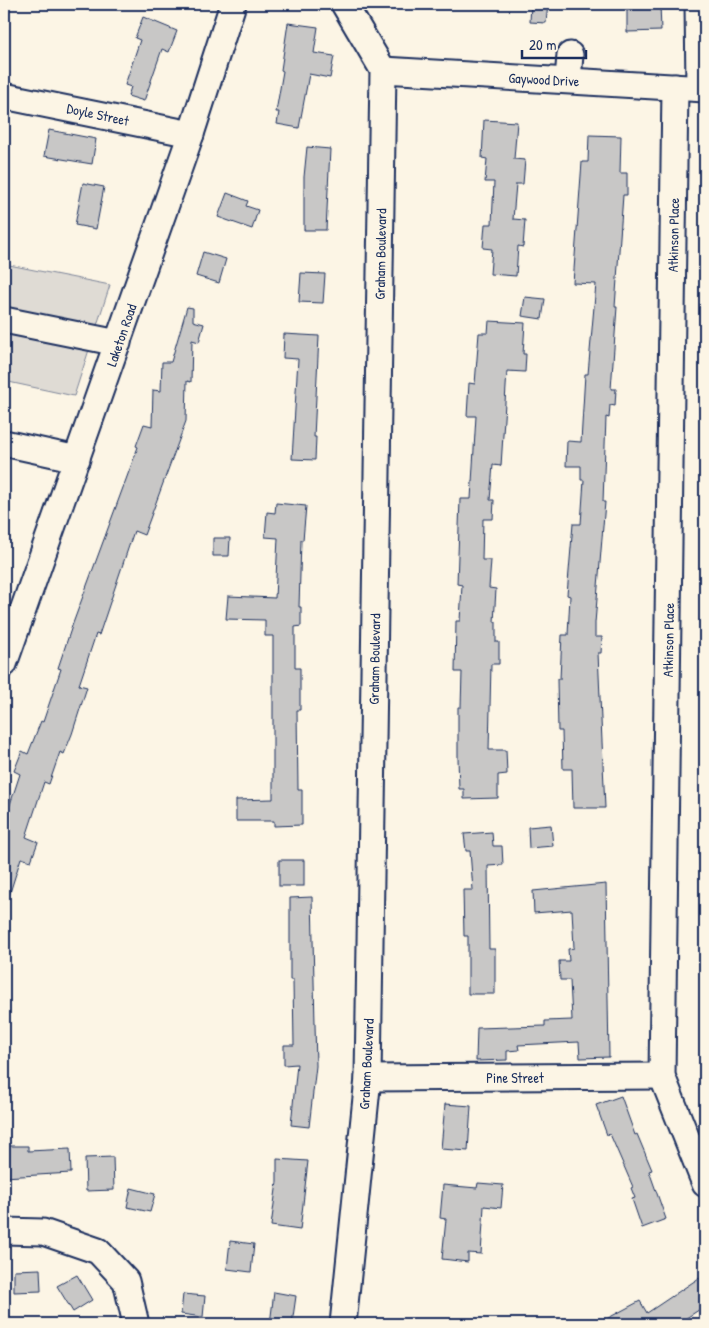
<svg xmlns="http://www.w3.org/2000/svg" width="709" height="1328" font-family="'Patrick Hand',sans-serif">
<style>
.green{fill:#dfdbd4;stroke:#7d8599}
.building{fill:#c8c7c6;stroke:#1b2f5e}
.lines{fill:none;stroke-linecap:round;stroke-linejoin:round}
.minor-casing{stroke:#1b2f5e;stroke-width:29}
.minor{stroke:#fcf5e5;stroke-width:25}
.labels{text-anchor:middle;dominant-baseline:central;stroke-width:5;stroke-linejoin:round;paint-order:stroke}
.street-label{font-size:14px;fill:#1b2f5e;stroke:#fcf5e5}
</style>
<rect width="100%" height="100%" fill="#fcf5e5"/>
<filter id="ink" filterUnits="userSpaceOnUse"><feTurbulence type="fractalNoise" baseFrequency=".02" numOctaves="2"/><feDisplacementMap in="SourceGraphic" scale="10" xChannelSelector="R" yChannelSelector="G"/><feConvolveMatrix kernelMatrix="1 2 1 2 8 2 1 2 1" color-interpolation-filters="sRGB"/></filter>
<g filter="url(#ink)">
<polygon class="green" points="4,264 110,285 74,396 4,381"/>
<g class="building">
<polygon points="531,4 548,4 546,23 530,22"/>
<polygon points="627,4 660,4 661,31 627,32"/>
<polygon points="143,17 177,31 169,52 162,49 144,101 128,96 131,87 125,85 140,40 135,38"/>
<polygon points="288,23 318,27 314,53 334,56 330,78 309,74 299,128 277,124 279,112 276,112 283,71 281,70"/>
<polygon points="484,120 517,122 514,159 525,160 523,184 516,184 513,219 525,220 523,247 518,246 516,276 490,274 492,249 483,248 485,224 492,224 494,182 485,182 487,159 482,158"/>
<polygon points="49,130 96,139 92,164 44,156"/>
<polygon points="589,135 621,136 620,173 627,173 627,195 623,195 615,307 617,307 611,389 616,389 615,406 610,405 609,418 606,417 603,502 605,502 595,623 595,637 602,637 601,653 598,653 605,808 573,808 572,769 563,769 562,731 558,731 557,679 560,679 562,635 568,635 570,596 567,595 573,524 581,524 584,480 581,480 581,466 566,466 567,441 581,442 585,374 588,374 596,284 573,283 582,162 588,162"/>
<polygon points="307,147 330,149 326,230 304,230 304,177"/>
<polygon points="83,183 104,187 96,229 75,225"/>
<polygon points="227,193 248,201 246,206 258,210 252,229 218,217"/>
<polygon points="203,252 226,259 219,283 196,276"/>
<polygon points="301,273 325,274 323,303 299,302"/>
<polygon points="525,297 545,299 542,319 522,316"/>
<polygon points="187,307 193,308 193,321 204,324 199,342 192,340 191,382 187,381 186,421 144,535 134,531 99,635 96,634 79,685 87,687 72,734 64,754 60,752 49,784 44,782 26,837 38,842 31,861 21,858 7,902 4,901 4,823 20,774 14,771 22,751 28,754 41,721 43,722 61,669 58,668 72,626 138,447 136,446 144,424 152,426 153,390 161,391 162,362 171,362"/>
<polygon points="489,321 525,323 523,354 526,354 525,372 507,371 501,466 493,465 490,500 494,500 493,519 483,519 482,560 491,560 489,588 496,589 494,622 496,622 496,642 499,642 499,664 491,664 489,750 506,750 507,774 498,775 498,798 464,799 464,789 459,789 458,758 458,707 461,707 462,672 455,672 456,621 460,621 462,585 457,584 460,499 471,499 476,416 467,416 469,383 475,384 479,333 488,333"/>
<polygon points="284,334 319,336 314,437 316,437 315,460 292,459 298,359 283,358"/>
<polygon points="276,503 306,506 303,540 301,540 299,607 301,607 301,626 295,627 295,668 300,668 300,710 297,710 298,790 302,790 302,825 274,826 274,821 236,821 236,800 273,799 273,636 265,636 265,620 226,619 228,596 275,598 278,538 265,537 267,512 275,513"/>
<polygon points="213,538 230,538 229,556 213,556"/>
<polygon points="551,825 553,846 529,848 528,827"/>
<polygon points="492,832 493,846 502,846 503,865 488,866 489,949 495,949 495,994 468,994 468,936 464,936 463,890 473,890 470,851 466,851 464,834"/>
<rect x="279" y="860" width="25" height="26"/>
<polygon points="606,884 609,1057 580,1058 579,1042 518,1045 519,1050 507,1051 507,1060 476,1061 477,1028 545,1026 545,1021 572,1020 570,980 560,980 559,961 569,961 568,949 574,948 572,910 534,913 533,891"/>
<polygon points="312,897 316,1066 309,1127 291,1125 297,1064 284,1065 284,1045 294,1045 293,980 290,980 290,898"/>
<polygon points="621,1096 635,1135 637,1134 652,1170 649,1171 666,1219 642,1228 632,1199 635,1198 631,1188 633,1187 610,1134 607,1135 596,1105"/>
<polygon points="445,1104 471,1106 468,1151 441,1149"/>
<polygon points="4,1146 28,1146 28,1151 70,1149 71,1173 4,1177"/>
<polygon points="113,1157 114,1190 86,1191 85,1158"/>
<polygon points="277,1159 308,1161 300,1230 271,1226 277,1182"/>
<polygon points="478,1183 503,1185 501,1208 484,1206 481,1254 468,1253 468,1262 442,1259 446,1219 440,1218 443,1185 477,1188"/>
<polygon points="131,1188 155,1194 150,1212 127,1207"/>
<polygon points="230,1241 254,1244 251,1272 227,1269"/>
<polygon points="40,1269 41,1291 14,1292 14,1270"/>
<polygon points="705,1274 705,1306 677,1324 597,1324 640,1301 647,1313"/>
<polygon points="77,1275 92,1300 73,1312 57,1286"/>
<polygon points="274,1292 296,1296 292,1324 270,1324"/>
<polygon points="183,1294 205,1296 203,1317 181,1314"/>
</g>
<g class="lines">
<g class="minor-casing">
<g id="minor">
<polyline points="698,4 699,88"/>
<polyline points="383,70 705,89"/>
<polyline points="568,80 570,55"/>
<polyline points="675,87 662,1076 705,1184"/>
<polyline points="4,96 191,134"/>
<polyline points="4,320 118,343"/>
<polyline points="4,443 77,459"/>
<polyline points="4,664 191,134 233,4"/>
<polyline points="368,1078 662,1076"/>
<polyline points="4,1231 43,1232 98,1251 126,1281 136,1324"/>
<polyline points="343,1324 368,1078 383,70 344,4"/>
</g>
</g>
<use href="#minor" class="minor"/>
</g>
</g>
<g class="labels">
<g class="street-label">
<text transform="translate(544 79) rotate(3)">Gaywood Drive</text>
<text transform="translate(98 114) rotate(12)">Doyle Street</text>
<text transform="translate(673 235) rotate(-89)">Atkinson Place</text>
<text transform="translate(380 254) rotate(-89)">Graham Boulevard</text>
<text transform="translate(121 335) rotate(-71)">Laketon Road</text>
<text transform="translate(668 640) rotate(-89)">Atkinson Place</text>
<text transform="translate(374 659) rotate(-89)">Graham Boulevard</text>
<text transform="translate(366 1064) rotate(-87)">Graham Boulevard</text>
<text x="515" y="1077">Pine Street</text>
</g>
</g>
<rect width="709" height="1328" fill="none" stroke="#fcf5e5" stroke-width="20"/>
<rect x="10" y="10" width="689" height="1308" fill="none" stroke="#1b2f5e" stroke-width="2" filter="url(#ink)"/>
<path d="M522 50v8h64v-8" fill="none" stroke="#1b2f5e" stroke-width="2.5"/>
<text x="529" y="50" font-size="15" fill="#1b2f5e" stroke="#fcf5e5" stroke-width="4" paint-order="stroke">20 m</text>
</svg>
